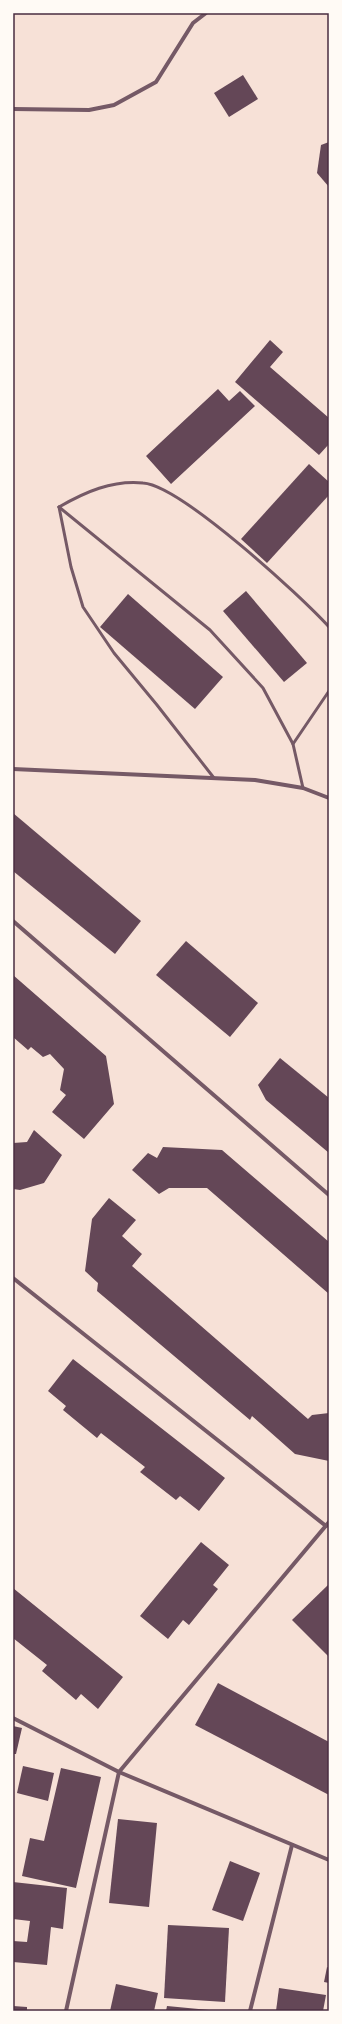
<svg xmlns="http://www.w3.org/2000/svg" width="342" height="2024" font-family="Manrope,sans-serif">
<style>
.building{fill:#644757}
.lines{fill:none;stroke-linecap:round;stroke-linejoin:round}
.service{stroke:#755966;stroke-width:3}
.minor{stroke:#755966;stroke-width:4}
.neatline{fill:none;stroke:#4a2c40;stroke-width:1.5}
</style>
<rect width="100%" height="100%" fill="#f7e1d7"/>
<g class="building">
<polygon points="243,75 258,99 229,117 214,93"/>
<polygon points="329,142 329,187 317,173 321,145"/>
<polygon points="270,340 283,352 270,367 329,418 329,444 319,455 235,382"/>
<polygon points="218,389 229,401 240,391 255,406 171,484 146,456"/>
<polygon points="309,464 329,482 329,495 267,563 241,539"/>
<polygon points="246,591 307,663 284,682 223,611"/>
<polygon points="128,594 223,677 195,709 100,627"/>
<polygon points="13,813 141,921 115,954 13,871"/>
<polygon points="186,941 258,1003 230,1037 156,975"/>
<polygon points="13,975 106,1056 114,1104 84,1139 52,1112 66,1095 60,1090 64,1069 50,1054 43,1057 31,1047 28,1050 13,1037"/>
<polygon points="280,1058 329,1098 329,1153 266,1100 258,1085"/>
<polygon points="34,1130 62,1155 44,1183 20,1190 13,1189 13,1143 27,1142"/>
<polygon points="163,1147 222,1150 329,1242 329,1294 207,1188 169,1188 159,1194 132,1170 148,1153 157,1158"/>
<polygon points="109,1198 136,1220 122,1236 142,1254 132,1266 308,1419 312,1415 329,1413 329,1461 295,1454 252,1416 250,1420 97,1291 98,1283 85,1271 92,1219"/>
<polygon points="73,1359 225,1478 199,1511 180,1496 176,1500 140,1472 145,1467 101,1433 97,1438 63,1410 66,1406 48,1391"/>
<polygon points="201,1542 229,1565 213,1585 218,1589 189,1625 183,1620 168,1639 140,1616"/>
<polygon points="329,1584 329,1657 292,1620"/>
<polygon points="13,1588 123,1677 98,1709 81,1694 76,1700 42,1671 47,1665 13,1638"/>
<polygon points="218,1683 329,1742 329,1795 195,1725"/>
<polygon points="13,1726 22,1728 16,1754 13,1754"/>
<polygon points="23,1766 54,1773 48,1801 17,1793"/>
<polygon points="61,1768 101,1777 76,1888 22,1876 30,1838 44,1841"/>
<polygon points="118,1819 157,1823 149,1907 109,1903"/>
<polygon points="230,1861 260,1873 243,1921 212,1910"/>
<polygon points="13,1882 67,1888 63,1929 51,1927 47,1965 13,1962 13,1941 27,1942 30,1921 13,1919"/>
<polygon points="168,1925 229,1928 225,2002 164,1998"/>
<polygon points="327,1967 329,1968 329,1983 324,1982"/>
<polygon points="116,1984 158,1993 154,2011 110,2011"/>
<polygon points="279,1988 326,1995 323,2011 276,2011"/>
<polygon points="13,2006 27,2007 27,2011 13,2011"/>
<polygon points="167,2006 209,2010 209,2011 166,2011"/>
</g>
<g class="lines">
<g class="service">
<polyline points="59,507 210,630 263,688 293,744 303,788"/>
<path d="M 59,507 C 85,492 112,480 143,483 C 180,485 301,596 329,627"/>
<polyline points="59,507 71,567 83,607 114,653 157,705 214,778"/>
<polyline points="293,744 329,691"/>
</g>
<g class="minor">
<polyline points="13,109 89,110 114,105 156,82 193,23 206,13"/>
<polyline points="13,769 255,780 303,788 329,798"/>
<polyline points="13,921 329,1195"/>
<polyline points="13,1278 326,1526"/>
<polyline points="13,1718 119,1772 329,1860"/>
<polyline points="66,2011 119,1772 329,1522"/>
<polyline points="250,2011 292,1845"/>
</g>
</g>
<rect width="342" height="2024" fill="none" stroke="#fffaf5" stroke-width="28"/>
<rect x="14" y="14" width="314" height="1996" class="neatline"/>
</svg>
